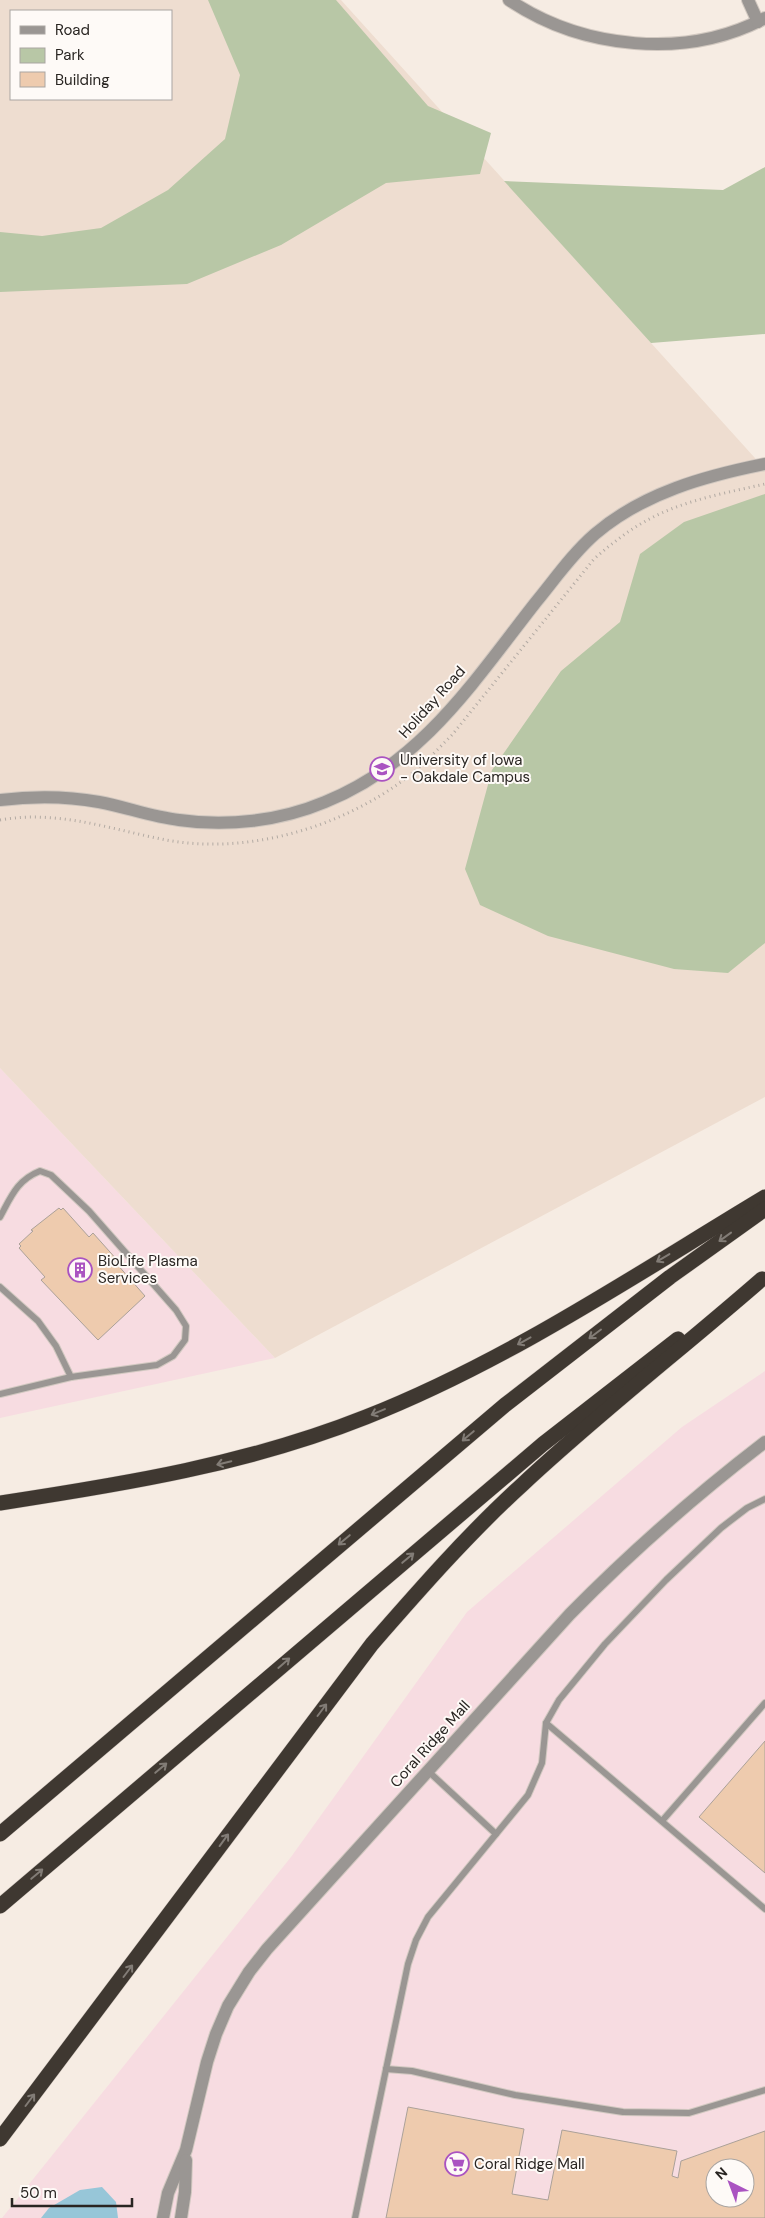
<svg xmlns="http://www.w3.org/2000/svg" width="765" height="2218" font-family="'DM Sans',sans-serif">
<style>
.commercial{fill:#f7dce1;fill-rule:evenodd}
.built{fill:#eeddd0;fill-rule:evenodd}
.green{fill:#b8c7a6}
.water{fill:#97c6d8}
.building{fill:#eecbae;stroke:#aba199;fill-rule:evenodd}
.lines{fill:none;stroke-linecap:round;stroke-linejoin:round}
.service-casing{stroke:#d1c8c0;stroke-width:8}
.minor-casing{stroke:#d1c8c0;stroke-width:14}
.tertiary-casing{stroke:#d1c8c0;stroke-width:14}
.motorway-casing{stroke:#d1c8c0;stroke-width:16}
.path{stroke:#b2aaa3;stroke-width:3;stroke-dasharray:1 4;stroke-linecap:butt}
.service{stroke:#9a9693;stroke-width:6}
.minor{stroke:#9a9693;stroke-width:12}
.tertiary{stroke:#9a9693;stroke-width:12}
.motorway{stroke:#3f3831;stroke-width:15}
.oneway{stroke:#827c76}
.labels{text-anchor:middle;dominant-baseline:central;stroke-width:4;stroke-linejoin:round;paint-order:stroke}
.street-label{font-size:15px;fill:#292522;stroke:#fefaf7}
.poi-label{font-size:15px;fill:#292522;stroke:#fefaf7;text-anchor:start}
</style>
<rect width="100%" height="100%" fill="#f6ece3"/>
<g class="commercial">
<polygon points="0,1068 275,1358 0,1418"/>
<path d="M 765,1371 L 765,2218 L 2,2218 L 291,1857 L 467,1612 L 682,1427 ZM 715,2168 L 745,2168 L 745,2198 L 715,2198 Z"/>
</g>
<path class="built" d="M 0,0 L 341,0 L 765,469 L 765,1097 L 275,1358 L 0,1068 ZM 11,11 L 171,11 L 171,99 L 11,99 Z"/>
<g class="green">
<polygon points="208,0 336,0 428,106 491,133 480,174 386,183 281,245 187,284 0,292 0,232 42,236 101,228 168,190 225,139 240,75"/>
<polygon points="765,167 765,334 651,343 504,181 723,190"/>
<polygon points="765,494 765,943 728,973 674,969 548,936 480,905 465,869 492,770 561,671 620,622 640,554 684,522"/>
</g>
<polygon class="water" points="102,2187 116,2202 118,2218 41,2218 49,2208 80,2190"/>
<g class="building">
<polygon points="59,1208 61,1210 63,1208 89,1237 93,1233 118,1261 116,1263 145,1296 98,1340 41,1280 45,1277 19,1248 21,1246 19,1244 33,1231 31,1230"/>
<polygon points="765,1741 765,1873 699,1817"/>
<path d="M 408,2107 L 524,2129 L 512,2194 L 548,2200 L 562,2130 L 677,2151 L 672,2176 L 678,2178 L 681,2161 L 765,2131 L 765,2218 L 386,2218 ZM 715,2168 L 745,2168 L 745,2198 L 715,2198 Z"/>
</g>
<g class="lines">
<g class="service-casing">
<g id="service">
<path d="M 0,1217 C 11,1197 17,1180 40,1171 L 51,1175 L 89,1211 L 176,1310 L 186,1326 L 185,1340 L 173,1356 L 157,1365 L 71,1377 L 56,1346 L 38,1321 L 0,1287"/>
<polyline points="0,1394 71,1377"/>
<polyline points="546,1723 765,1909"/>
<polyline points="428,1771 496,1834"/>
<polyline points="662,1821 765,1703"/>
<polyline points="386,2069 412,2071 515,2095 623,2112 689,2113 765,2090"/>
<polyline points="355,2218 408,1964 416,1940 428,1917 528,1795 542,1763 546,1723 559,1700 605,1644 666,1580 721,1528 747,1508 765,1499"/>
</g>
</g>
<g class="minor-casing">
<g id="minor">
<path d="M 509,0 C 582,49 686,60 765,18"/>
<polyline points="748,0 758,22"/>
<path d="M 163,2218 L 168,2193 L 186,2150 L 207,2062 L 216,2034 L 228,2006 L 249,1972 L 267,1949 L 570,1614 C 631,1552 696,1495 765,1442"/>
<polyline points="181,2218 185,2192 186,2160"/>
</g>
</g>
<g class="tertiary-casing">
<path id="tertiary" d="M 0,800 C 33,796 66,796 99,802 C 126,807 152,817 179,820 C 227,827 280,821 325,802 C 422,763 474,681 536,602 C 555,579 572,554 595,534 C 643,493 705,476 765,464"/>
</g>
<g class="motorway-casing">
<g id="motorway">
<path d="M 0,1503 C 125,1484 248,1464 366,1417 C 508,1361 635,1275 765,1197"/>
<polyline points="0,1834 505,1405 670,1277 765,1209"/>
<polyline points="0,1906 543,1444 678,1339"/>
<path d="M 0,2139 L 372,1644 C 420,1589 469,1533 523,1484 C 600,1412 683,1348 762,1279"/>
</g>
</g>
<path class="path" d="M 0,820 C 56,810 107,828 161,839 C 244,856 338,829 405,779 C 422,766 437,750 452,735 L 594,559 C 610,545 626,532 644,522 C 680,501 725,493 765,484"/>
<use href="#service" class="service"/>
<use href="#minor" class="minor"/>
<use href="#tertiary" class="tertiary"/>
<use href="#motorway" class="motorway"/>
</g>
<defs><path id="oneway-shaft" d="M-6 0H5M1.5-3L5.5 0L1.5 3" fill="none" stroke-width="1.6" stroke-linecap="round" stroke-linejoin="round" transform="scale(1.25)"/></defs>
<g class="oneway">
<use href="#oneway-shaft" transform="translate(725 1237) rotate(144)"/>
<use href="#oneway-shaft" transform="translate(663 1258) rotate(149)"/>
<use href="#oneway-shaft" transform="translate(595 1334) rotate(143)"/>
<use href="#oneway-shaft" transform="translate(524 1341) rotate(151)"/>
<use href="#oneway-shaft" transform="translate(378 1412) rotate(157)"/>
<use href="#oneway-shaft" transform="translate(468 1436) rotate(140)"/>
<use href="#oneway-shaft" transform="translate(224 1463) rotate(167)"/>
<use href="#oneway-shaft" transform="translate(344 1540) rotate(140)"/>
<use href="#oneway-shaft" transform="translate(408 1558) rotate(-40)"/>
<use href="#oneway-shaft" transform="translate(284 1663) rotate(-41)"/>
<use href="#oneway-shaft" transform="translate(322 1710) rotate(-53)"/>
<use href="#oneway-shaft" transform="translate(161 1768) rotate(-40)"/>
<use href="#oneway-shaft" transform="translate(224 1840) rotate(-54)"/>
<use href="#oneway-shaft" transform="translate(37 1874) rotate(-40)"/>
<use href="#oneway-shaft" transform="translate(128 1971) rotate(-53)"/>
<use href="#oneway-shaft" transform="translate(30 2100) rotate(-53)"/>
</g>
<defs>
<g id="university-ring" transform="scale(1.25)"><circle r="9.5" fill="#fefaf7" stroke="#aa53c1" stroke-width="1.5"/><path d="M0-5L7-2L0 1L-7-2ZM-4 1L0 2.5L4 1V4Q0 6-4 4Z" fill="#aa53c1"/></g>
<g id="building-ring" transform="scale(1.25)"><circle r="9.5" fill="#fefaf7" stroke="#aa53c1" stroke-width="1.5"/><path d="M-4-6H4V6H1V3H-1V6H-4ZM-2.5-4.3h1.7v1.8h-1.7ZM.8-4.3h1.7v1.8H.8ZM-2.5-1h1.7V.8h-1.7ZM.8-1h1.7V.8H.8Z" fill="#aa53c1"/></g>
<g id="supermarket-ring" transform="scale(1.25)"><circle r="9.5" fill="#fefaf7" stroke="#aa53c1" stroke-width="1.5"/><path d="M-6-5.5h2.5l.6 2H6L4.5 2H-2.5L-4.4-4H-6ZM-1.5 3.2a1.3 1.3 0 1 0 .1 0ZM3 3.2a1.3 1.3 0 1 0 .1 0Z" fill="#aa53c1"/></g>
</defs>
<g fill-rule="evenodd">
<use href="#university-ring" x="382" y="769"/>
<use href="#building-ring" x="80" y="1270"/>
<use href="#supermarket-ring" x="457" y="2164"/>
</g>
<g class="labels">
<g class="street-label">
<text transform="translate(432 702) rotate(-48)">Holiday Road</text>
<text transform="translate(430 1744) rotate(-48)">Coral Ridge Mall</text>
</g>
<g class="poi-label">
<text x="400" y="760">University of Iowa<tspan x="400" dy="17">- Oakdale Campus</tspan></text>
<text x="98" y="1261">BioLife Plasma<tspan x="98" dy="17">Services</tspan></text>
<text x="474" y="2164">Coral Ridge Mall</text>
</g>
</g>
<rect x="10" y="10" width="162" height="90" fill="#fefaf7" stroke="#a9a5a2"/>
<rect x="20" y="26" width="25" height="8" fill="#9a9693" stroke="#a9a5a2"/>
<text x="55" y="35" font-size="15" fill="#292522">Road</text>
<rect x="20" y="48" width="25" height="15" fill="#b8c7a6" stroke="#a9a5a2"/>
<text x="55" y="60" font-size="15" fill="#292522">Park</text>
<rect x="20" y="72" width="25" height="15" fill="#eecbae" stroke="#a9a5a2"/>
<text x="55" y="85" font-size="15" fill="#292522">Building</text>
<g transform="translate(730 2183) rotate(318)"><circle r="24" fill="#fefaf7" stroke="#a9a5a2"/>
<path d="M0-4L9 19L0 12L-9 19Z" fill="#aa53c1"/>
<text y="-8" font-size="14" font-weight="bold" text-anchor="middle" fill="#292522">N</text>
</g>
<path d="M12 2198v8h120v-8" fill="none" stroke="#292522" stroke-width="2.5"/>
<text x="20" y="2198" font-size="15" fill="#292522" stroke="#fefaf7" stroke-width="4" paint-order="stroke">50 m</text>
</svg>
